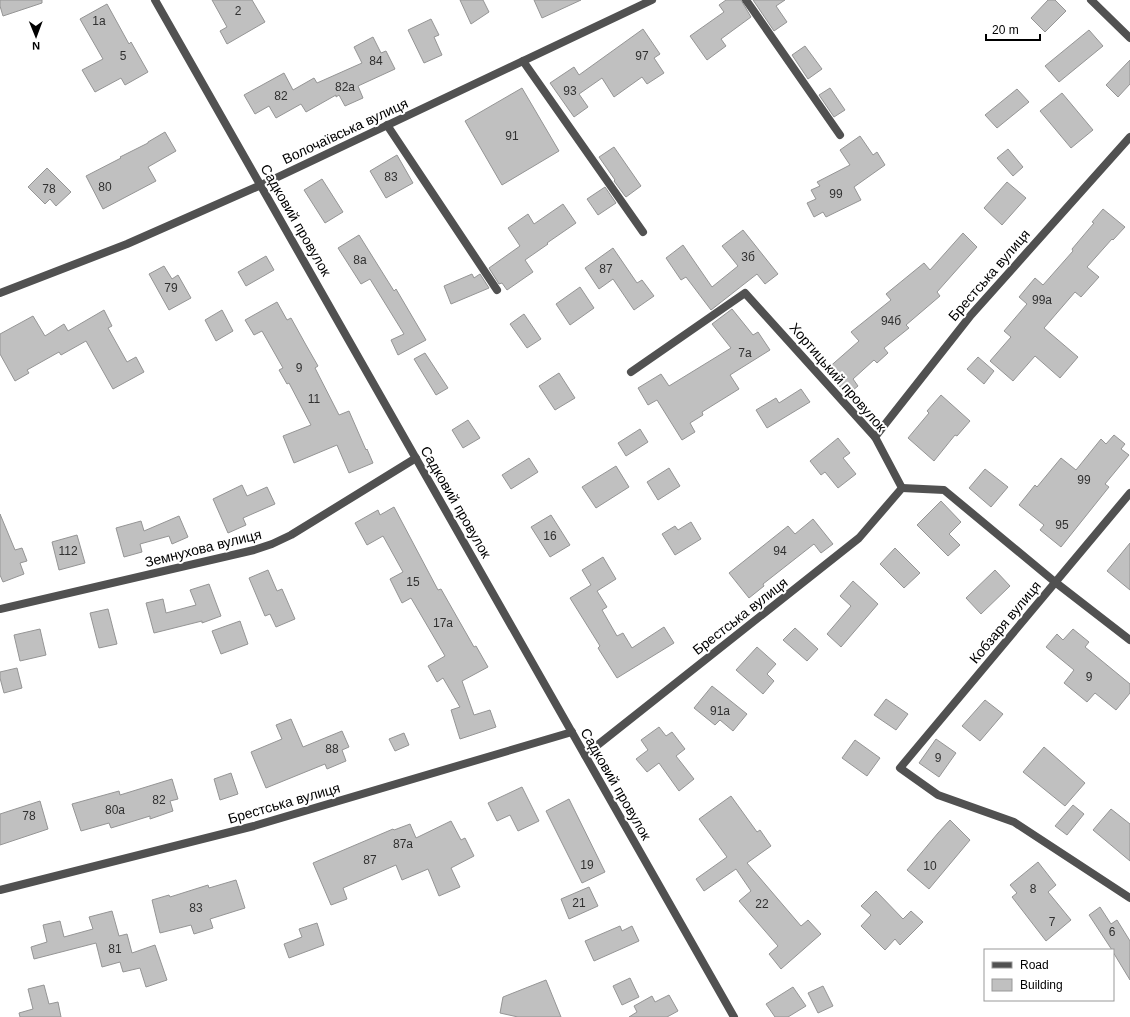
<svg xmlns="http://www.w3.org/2000/svg" width="1130" height="1017" font-family="Arial,sans-serif">
<style>
.building{fill:#c0c0c0;stroke:#959595}
.lines{fill:none;stroke-linecap:round;stroke-linejoin:round}
.service{stroke:#515151;stroke-width:8}
.minor{stroke:#515151;stroke-width:8}
.labels{text-anchor:middle;dominant-baseline:central;stroke-width:4;stroke-linejoin:round;paint-order:stroke}
.number-label{font-size:12px;fill:#303030}
.street-label{font-size:14px;fill:#000;stroke:#fff}
</style>
<rect width="100%" height="100%" fill="#fff"/>
<g class="building">
<polygon points="0,0 42,0 42,3 3,16 0,6"/>
<polygon points="212,0 252,0 265,22 227,44 220,31 227,27"/>
<polygon points="460,0 483,0 489,12 471,24"/>
<polygon points="534,0 581,0 542,18"/>
<polygon points="726,0 741,0 751,17 721,39 726,46 707,60 690,36 724,12 719,5"/>
<polygon points="753,0 785,0 776,6 787,22 774,31"/>
<polygon points="1048,0 1055,0 1066,11 1045,32 1031,18"/>
<polygon points="107,4 129,44 131,42 148,72 125,85 121,78 95,92 82,70 103,59 80,19"/>
<polygon points="431,19 439,35 434,37 442,55 424,63 408,30"/>
<polygon points="643,29 660,54 654,58 664,73 647,84 642,77 614,97 602,78 579,94 588,107 574,117 550,83 574,67 579,75"/>
<polygon points="1089,30 1103,46 1059,82 1045,66"/>
<polygon points="373,37 381,53 386,51 395,69 358,86 363,98 345,106 339,95 336,97 336,95 306,112 301,104 276,118 269,106 255,114 244,95 284,73 293,90 314,78 317,83 362,63 354,47"/>
<polygon points="805,46 822,69 808,79 792,55"/>
<polygon points="1130,60 1130,84 1118,97 1106,85"/>
<polygon points="522,88 559,151 502,185 465,121"/>
<polygon points="830,88 845,110 834,117 819,95"/>
<polygon points="1017,89 1029,102 997,128 985,115"/>
<polygon points="1062,93 1093,130 1071,148 1040,111"/>
<polygon points="165,132 176,151 148,167 156,181 103,209 86,176 121,158 120,157 148,143 148,142"/>
<polygon points="860,136 873,155 877,152 885,165 854,187 861,200 826,217 823,212 814,217 807,203 816,199 811,190 820,186 817,182 850,165 840,150"/>
<polygon points="614,147 641,186 626,197 625,196 614,181 615,180 599,157"/>
<polygon points="1008,149 1023,167 1013,176 997,158"/>
<polygon points="397,155 413,183 386,198 370,171"/>
<polygon points="47,168 71,192 56,206 50,199 45,204 28,187"/>
<polygon points="322,179 343,212 325,223 304,190"/>
<polygon points="1007,182 1026,198 1002,225 984,208"/>
<polygon points="605,187 616,203 598,215 587,199"/>
<polygon points="563,204 576,223 547,243 548,244 525,260 533,272 507,290 502,283 499,284 489,268 520,246 508,228 528,214 534,224"/>
<polygon points="1103,209 1125,227 1113,240 1112,239 1087,267 1099,277 1081,297 1075,292 1044,328 1078,357 1060,378 1035,356 1013,381 990,361 1011,337 1004,331 1027,304 1019,297 1035,278 1043,285 1073,251 1072,249 1094,223 1092,222"/>
<polygon points="743,230 778,274 765,284 757,274 711,310 686,277 681,280 666,258 683,245 712,287 738,266 722,246"/>
<polygon points="963,233 977,247 937,292 940,296 906,325 909,328 884,348 888,353 877,363 874,360 853,379 858,386 847,395 826,370 859,341 851,332 891,300 886,294 924,263 930,270"/>
<polygon points="359,235 394,291 396,289 426,340 398,355 391,340 404,334 370,279 361,284 338,248"/>
<polygon points="613,248 637,283 642,280 654,296 634,310 613,279 599,289 585,268"/>
<polygon points="266,256 274,270 246,286 238,272"/>
<polygon points="164,266 172,279 178,275 191,298 169,310 149,274"/>
<polygon points="472,274 474,278 480,274 489,288 451,304 444,286"/>
<polygon points="580,287 594,308 570,325 556,304"/>
<polygon points="277,302 287,320 291,318 306,345 318,366 315,368 339,415 349,411 366,450 367,449 373,463 349,473 337,445 294,463 283,436 311,425 289,383 287,384 279,370 283,368 262,331 254,335 245,320"/>
<polygon points="732,309 753,335 758,332 770,350 730,375 739,389 702,412 703,415 690,423 695,432 682,440 657,400 648,405 638,388 661,374 669,386 731,348 712,324"/>
<polygon points="104,310 112,326 108,328 127,362 136,357 144,372 113,389 86,341 61,355 59,352 27,370 29,373 15,381 0,354 0,334 33,316 45,336 64,324 68,331"/>
<polygon points="222,310 233,331 216,341 205,320"/>
<polygon points="524,314 541,339 527,348 510,324"/>
<polygon points="425,353 448,388 436,395 414,359"/>
<polygon points="978,357 994,371 984,384 967,369"/>
<polygon points="559,373 575,398 555,410 539,386"/>
<polygon points="801,389 810,402 767,428 756,410 776,398 779,403"/>
<polygon points="941,395 970,421 957,436 955,435 934,461 908,438 929,413 927,411"/>
<polygon points="468,420 480,438 463,448 452,430"/>
<polygon points="640,429 648,442 626,456 618,443"/>
<polygon points="1114,435 1125,444 1121,449 1129,455 1105,484 1109,487 1061,547 1040,530 1044,525 1019,505 1035,485 1037,487 1061,458 1076,470 1101,439 1106,444"/>
<polygon points="838,438 850,453 843,458 856,474 838,488 825,472 821,475 810,461"/>
<polygon points="529,458 538,472 511,489 502,475"/>
<polygon points="616,466 629,487 596,508 582,487"/>
<polygon points="669,468 680,486 658,500 647,482"/>
<polygon points="985,469 1008,487 991,507 969,488"/>
<polygon points="242,485 247,496 267,487 275,504 243,518 246,525 228,533 213,499"/>
<polygon points="941,501 961,522 949,534 960,545 948,556 917,525"/>
<polygon points="394,507 438,590 441,589 474,647 476,646 488,667 462,681 474,715 490,710 496,727 460,739 451,710 460,707 443,678 437,682 428,666 445,656 411,598 402,603 390,579 403,572 383,536 367,545 355,523 378,510 380,515"/>
<polygon points="0,514 15,550 22,548 27,561 20,563 24,574 3,582 0,575"/>
<polygon points="551,515 570,545 550,557 531,527"/>
<polygon points="179,516 188,537 172,544 169,536 140,544 142,552 124,557 116,528 141,521 144,531"/>
<polygon points="813,519 833,544 821,553 814,544 763,584 764,586 749,598 729,573 788,526 795,534"/>
<polygon points="691,522 701,539 675,555 662,534 675,526 678,530"/>
<polygon points="77,535 85,563 59,570 52,542"/>
<polygon points="1130,543 1130,590 1107,571"/>
<polygon points="895,548 920,573 904,588 880,564"/>
<polygon points="603,557 616,579 597,591 607,607 602,610 617,636 623,633 632,648 664,627 674,643 617,678 598,648 600,646 570,598 591,585 582,570"/>
<polygon points="268,570 277,591 282,589 295,619 276,627 270,614 265,616 249,578"/>
<polygon points="995,570 1010,586 981,614 966,598"/>
<polygon points="853,581 878,604 841,647 827,634 851,606 840,596"/>
<polygon points="209,584 221,616 202,623 202,621 154,633 146,603 163,599 166,613 196,605 190,590"/>
<polygon points="108,609 117,644 99,648 90,613"/>
<polygon points="240,621 248,644 221,654 212,631"/>
<polygon points="795,628 818,649 807,661 783,640"/>
<polygon points="40,629 46,655 20,661 14,635"/>
<polygon points="1073,629 1089,642 1085,647 1130,684 1130,693 1116,710 1095,693 1087,702 1064,683 1074,670 1046,647 1057,634 1063,640"/>
<polygon points="757,647 776,664 767,674 774,681 763,694 736,670"/>
<polygon points="17,668 22,688 4,693 0,678 0,672"/>
<polygon points="712,686 747,714 733,731 720,720 715,725 694,708"/>
<polygon points="886,699 908,714 896,730 874,715"/>
<polygon points="985,700 1003,714 980,741 962,726"/>
<polygon points="291,719 303,747 342,731 349,747 342,750 346,761 327,769 325,764 266,788 251,752 282,739 276,725"/>
<polygon points="659,727 666,736 672,732 685,749 676,756 694,779 679,791 659,763 647,772 636,759 648,750 641,740"/>
<polygon points="404,733 409,745 395,751 389,739"/>
<polygon points="936,739 956,753 939,777 919,763"/>
<polygon points="855,740 880,758 867,776 842,758"/>
<polygon points="1044,747 1085,783 1065,806 1023,772"/>
<polygon points="231,773 238,794 220,800 214,779"/>
<polygon points="172,779 178,799 170,801 173,811 150,819 150,816 111,828 109,823 81,831 72,804 119,791 120,795"/>
<polygon points="522,787 539,821 518,831 510,815 497,821 488,803"/>
<polygon points="731,796 757,832 760,830 771,846 747,863 801,926 808,920 821,934 781,969 769,954 778,946 739,901 751,891 736,869 704,891 696,879 727,857 699,819"/>
<polygon points="569,799 605,872 582,883 546,811"/>
<polygon points="40,801 48,829 0,845 0,814"/>
<polygon points="1073,805 1084,814 1067,835 1055,826"/>
<polygon points="1111,809 1130,824 1130,861 1093,830"/>
<polygon points="950,820 970,840 929,889 907,870 938,833"/>
<polygon points="451,821 461,840 465,838 474,856 451,868 460,887 439,896 428,869 402,880 396,865 343,888 347,899 331,905 313,863 393,829 394,830 410,824 416,838"/>
<polygon points="1038,862 1056,885 1048,892 1071,920 1046,941 1012,897 1017,893 1010,885"/>
<polygon points="236,880 245,908 210,919 213,928 194,934 191,925 160,933 152,900 169,895 170,897 208,885 209,888"/>
<polygon points="589,887 598,906 569,919 561,899"/>
<polygon points="876,891 903,919 911,911 923,922 900,945 895,939 885,950 861,926 871,915 861,906"/>
<polygon points="1100,907 1111,924 1117,920 1130,941 1130,980 1113,952 1113,950 1112,950 1089,915"/>
<polygon points="112,911 119,936 127,934 132,953 155,945 167,980 146,987 140,968 123,972 120,962 102,967 96,943 34,959 31,947 47,942 43,925 60,921 64,937 93,929 89,917"/>
<polygon points="317,923 324,945 289,958 284,944 302,937 299,929"/>
<polygon points="620,926 622,931 632,926 639,941 594,961 585,941"/>
<polygon points="630,978 639,997 622,1005 613,986"/>
<polygon points="546,980 561,1017 518,1017 500,1013 503,997"/>
<polygon points="44,985 49,1004 58,1002 61,1017 20,1017 19,1013 33,1009 28,989"/>
<polygon points="823,986 833,1006 818,1013 808,993"/>
<polygon points="793,987 806,1006 788,1017 775,1017 766,1004"/>
<polygon points="669,995 678,1011 667,1017 629,1017 637,1012 634,1006 652,996 655,1002"/>
</g>
<g class="lines">
<g class="service">
<polyline points="746,0 840,135"/>
<polyline points="523,61 643,232"/>
<polyline points="387,125 497,290"/>
</g>
<g class="minor">
<polyline points="155,0 734,1017"/>
<polyline points="1091,0 1130,38"/>
<polyline points="0,293 127,244 261,185 652,0"/>
<polyline points="631,372 745,293 875,437 902,488"/>
<polyline points="875,437 971,315 1130,137"/>
<polyline points="902,488 944,490 1055,582 1130,640"/>
<polyline points="1130,493 900,768 938,795 1014,822 1130,898"/>
<polyline points="0,609 254,550 272,544 291,535 416,458"/>
<polyline points="585,755 859,538 902,488"/>
<polyline points="0,890 254,826 572,732"/>
</g>
</g>
<g class="labels">
<g class="number-label">
<text x="238" y="11">2</text>
<text x="99" y="21">1а</text>
<text x="123" y="56">5</text>
<text x="642" y="56">97</text>
<text x="376" y="61">84</text>
<text x="345" y="87">82а</text>
<text x="570" y="91">93</text>
<text x="281" y="96">82</text>
<text x="512" y="136">91</text>
<text x="391" y="177">83</text>
<text x="105" y="187">80</text>
<text x="49" y="189">78</text>
<text x="836" y="194">99</text>
<text x="748" y="257">3б</text>
<text x="360" y="260">8а</text>
<text x="606" y="269">87</text>
<text x="171" y="288">79</text>
<text x="1042" y="300">99а</text>
<text x="891" y="321">94б</text>
<text x="745" y="353">7а</text>
<text x="299" y="368">9</text>
<text x="314" y="399">11</text>
<text x="1084" y="480">99</text>
<text x="1062" y="525">95</text>
<text x="550" y="536">16</text>
<text x="68" y="551">112</text>
<text x="780" y="551">94</text>
<text x="413" y="582">15</text>
<text x="443" y="623">17а</text>
<text x="1089" y="677">9</text>
<text x="720" y="711">91а</text>
<text x="332" y="749">88</text>
<text x="938" y="758">9</text>
<text x="159" y="800">82</text>
<text x="115" y="810">80а</text>
<text x="29" y="816">78</text>
<text x="403" y="844">87а</text>
<text x="370" y="860">87</text>
<text x="587" y="865">19</text>
<text x="930" y="866">10</text>
<text x="1033" y="889">8</text>
<text x="579" y="903">21</text>
<text x="762" y="904">22</text>
<text x="196" y="908">83</text>
<text x="1052" y="922">7</text>
<text x="1112" y="932">6</text>
<text x="115" y="949">81</text>
</g>
<g class="street-label">
<text transform="translate(345 131) rotate(-25)">Волочаївська вулиця</text>
<text transform="translate(296 220) rotate(60)">Садковий провулок</text>
<text transform="translate(989 275) rotate(-49)">Брестська вулиця</text>
<text transform="translate(838 377) rotate(49)">Хортицький провулок</text>
<text transform="translate(456 502) rotate(60)">Садковий провулок</text>
<text transform="translate(203 548) rotate(-14)">Земнухова вулиця</text>
<text transform="translate(740 616) rotate(-38)">Брестська вулиця</text>
<text transform="translate(1005 622) rotate(-50)">Кобзаря вулиця</text>
<text transform="translate(616 784) rotate(60)">Садковий провулок</text>
<text transform="translate(284 803) rotate(-16)">Брестська вулиця</text>
</g>
</g>
<rect x="984" y="949" width="130" height="52" fill="#ffffff" stroke="#999999"/>
<rect x="992" y="962" width="20" height="6" fill="#515151" stroke="#999999"/>
<text x="1020" y="969" font-size="12" fill="#000000">Road</text>
<rect x="992" y="979" width="20" height="12" fill="#c0c0c0" stroke="#999999"/>
<text x="1020" y="989" font-size="12" fill="#000000">Building</text>
<g transform="translate(36 36) rotate(179)" stroke="#ffffff" stroke-width="3" paint-order="stroke">
<path d="M0-3L7 15L0 10L-7 15Z" fill="#000000"/>
<text y="-6" font-size="11" font-weight="bold" text-anchor="middle" fill="#000000">N</text>
</g>
<path d="M986 34v6h54v-6" fill="none" stroke="#000000" stroke-width="2"/>
<text x="992" y="34" font-size="12" fill="#000000" stroke="#ffffff" stroke-width="3" paint-order="stroke">20 m</text>
</svg>
